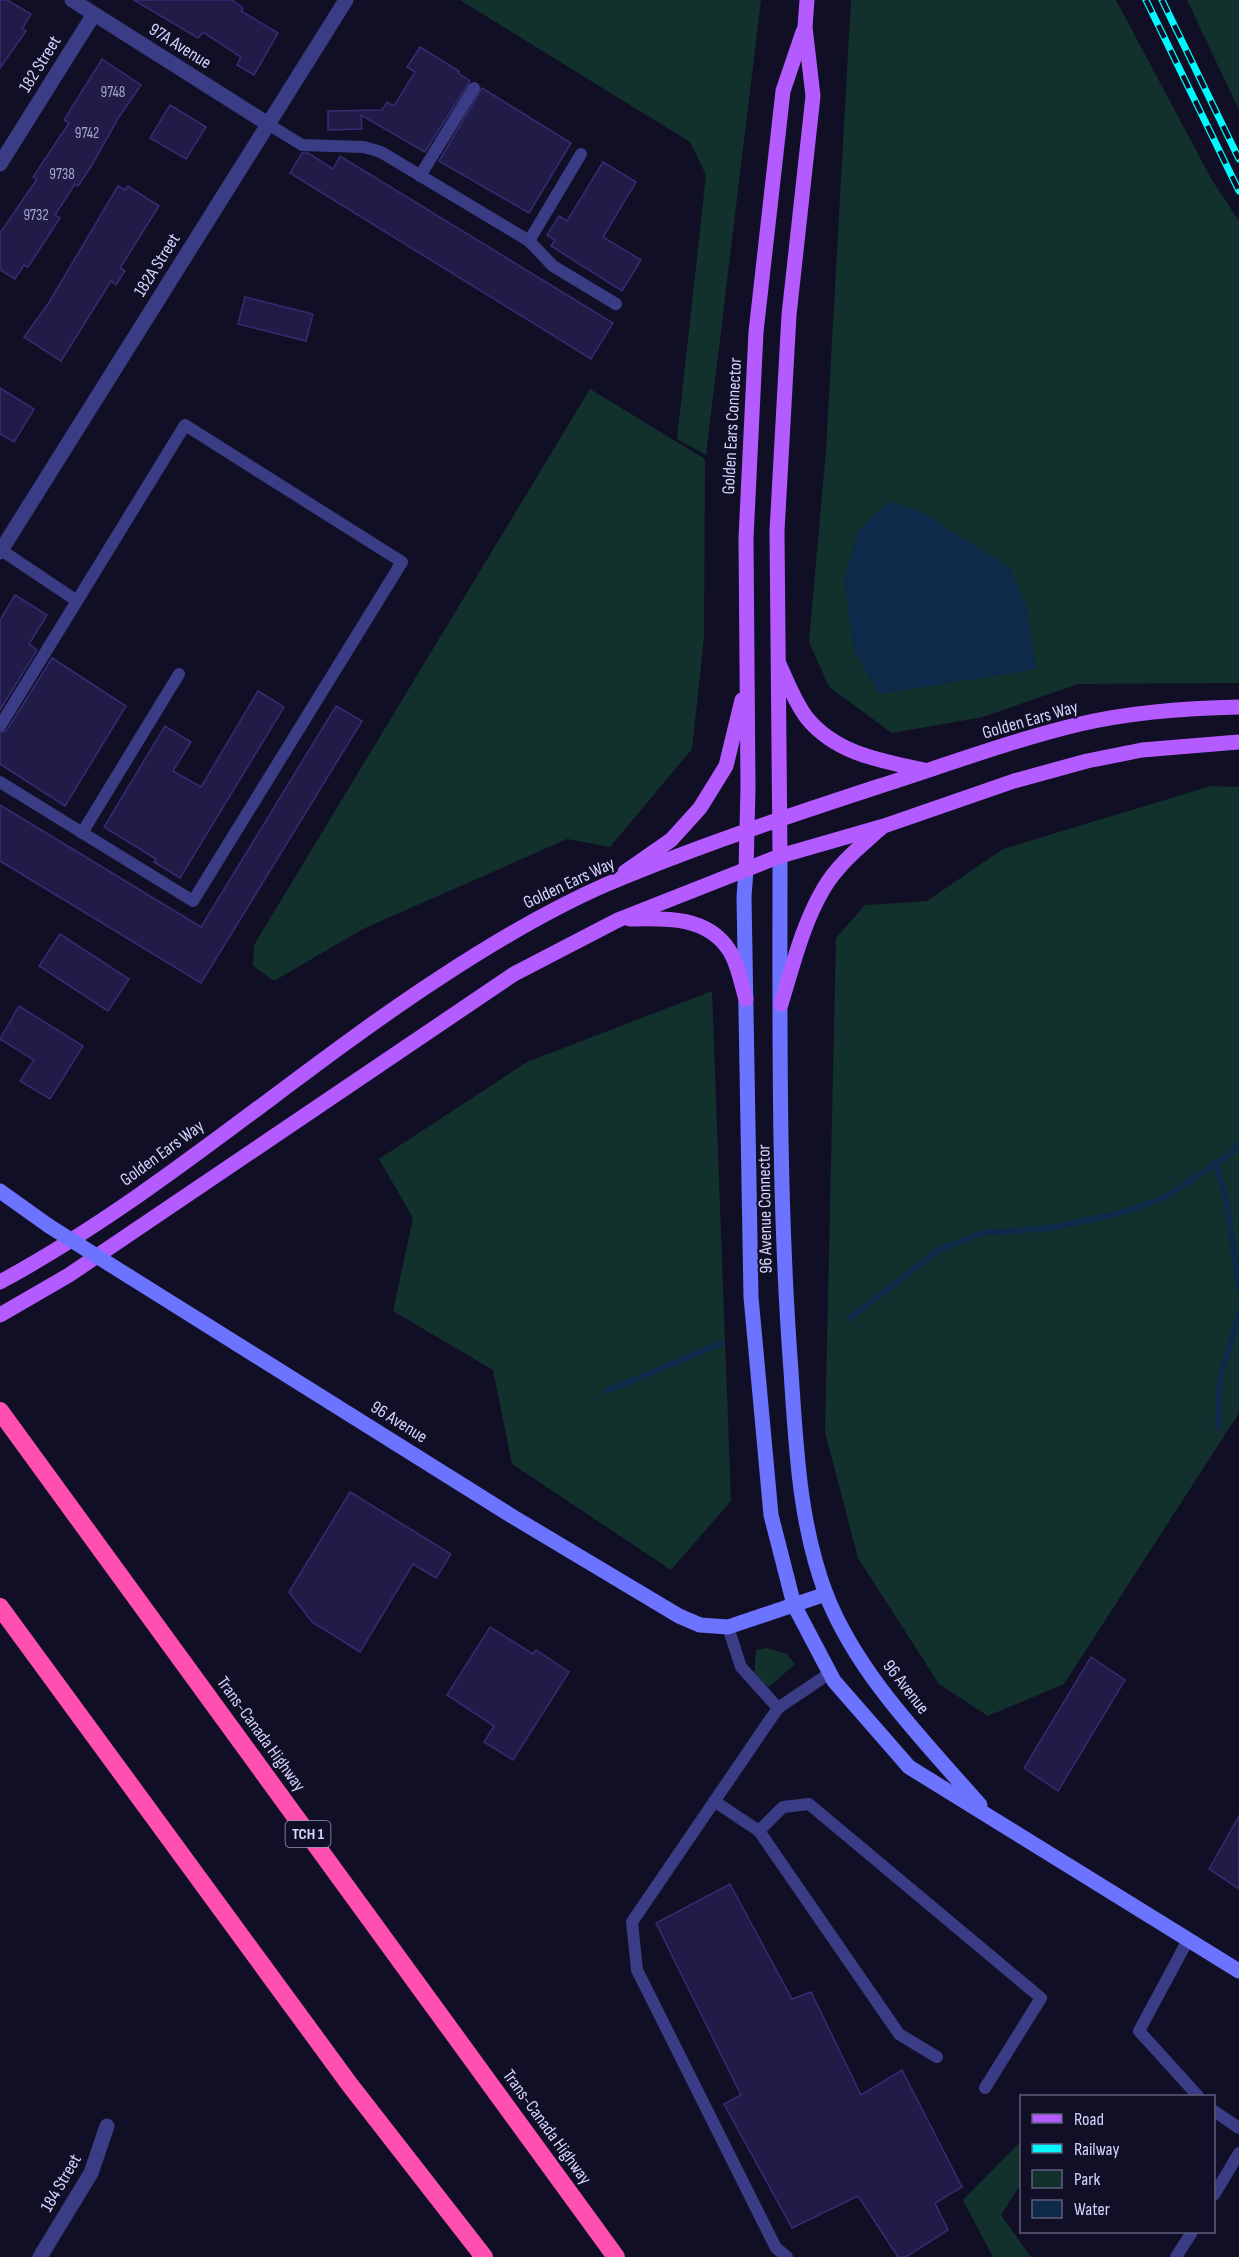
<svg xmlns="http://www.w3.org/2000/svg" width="1239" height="2257" font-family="'Sofia Sans Condensed',sans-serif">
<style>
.green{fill:#12302c}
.water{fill:#0e2a4b}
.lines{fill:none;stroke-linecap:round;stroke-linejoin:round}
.stream{stroke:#0e2a4b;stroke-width:6}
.building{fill:#201b47;stroke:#352d73;stroke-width:1.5}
.lane{stroke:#3a3d85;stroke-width:12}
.street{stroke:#3a3d85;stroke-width:15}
.secondary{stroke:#6b73ff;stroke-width:15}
.primary{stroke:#b45bff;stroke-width:15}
.highway{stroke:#ff4fb1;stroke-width:18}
.rail-casing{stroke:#00f9ff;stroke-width:7}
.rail{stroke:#110f26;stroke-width:4.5;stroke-dasharray:14;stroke-linecap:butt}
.secondary-bridge{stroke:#6b73ff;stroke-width:15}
.labels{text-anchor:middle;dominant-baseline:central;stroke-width:4.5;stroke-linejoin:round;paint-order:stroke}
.number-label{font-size:15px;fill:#a8a6d1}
.shield{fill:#110f26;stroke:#9a99be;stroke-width:1.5}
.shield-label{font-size:16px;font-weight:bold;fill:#d5d4ff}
.street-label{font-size:18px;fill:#d5d4ff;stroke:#110f26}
</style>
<rect width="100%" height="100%" fill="#110f26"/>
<g class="green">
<polygon points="460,0 761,0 706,455 677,439 706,175 690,142"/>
<polygon points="851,0 1116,0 1212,180 1239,221 1239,683 1078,684 983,717 892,733 829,687 809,642 826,450"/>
<polygon points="1187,0 1239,0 1239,110"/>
<polygon points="590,389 705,459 704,638 692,749 610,847 567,839 363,929 274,981 253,966 254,945"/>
<polygon points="1211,786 1239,787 1239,1413 1064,1684 988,1716 939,1684 858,1558 825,1432 836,938 865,905 927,901 1003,849"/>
<polygon points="712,991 731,1501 671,1570 512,1464 493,1370 393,1311 413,1218 379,1159 527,1062"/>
<polygon points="767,1648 787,1654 795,1664 769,1687 754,1677 756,1650"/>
<polygon points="1021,2141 1021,2184 1001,2215 1031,2257 993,2257 963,2200"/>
</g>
<polygon class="water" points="891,502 923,513 1010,568 1027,608 1036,669 880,694 854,652 844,578 858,532 877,512"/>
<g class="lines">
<g class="stream">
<polyline points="1215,1162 1226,1198 1239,1289"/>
<polyline points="849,1319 940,1249 983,1233 1051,1228 1123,1212 1164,1198 1233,1152 1239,1143"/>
<polyline points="607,1391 722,1343"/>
<polyline points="1218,1428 1220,1379 1239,1313"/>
</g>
</g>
<g class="building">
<polygon points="0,0 7,0 31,14 22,29 26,31 0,68"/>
<polygon points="134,0 232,0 243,8 241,11 278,33 254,75 237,65 241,57 203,32 198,38"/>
<polygon points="420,47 459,71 458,73 470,81 425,152 361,115 362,129 328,130 328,111 382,110 387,102 394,106 415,72 407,67"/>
<polygon points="102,59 141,85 119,117 92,165 78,186 75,184 55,215 60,218 28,267 24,265 15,279 0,270 0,233 37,179 33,177 69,123 64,120"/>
<polygon points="482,88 571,143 529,213 439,161"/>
<polygon points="170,105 206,127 186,159 150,138"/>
<polygon points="302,153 308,153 333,169 340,156 613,323 591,359 290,173"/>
<polygon points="603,162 636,182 603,237 641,260 622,291 551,246 555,240 547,235 559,216 567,221"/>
<polygon points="118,186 125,190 128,186 159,206 120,268 125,271 116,285 111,281 61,361 24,337 48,304"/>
<polygon points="245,297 313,314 306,341 238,324"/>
<polygon points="0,388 34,409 14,442 0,434"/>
<polygon points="15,595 47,615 29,644 37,650 0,710 0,620"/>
<polygon points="52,658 126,706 65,806 0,764 0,734 7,730"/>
<polygon points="258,691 284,707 180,878 154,862 156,859 104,827 165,726 191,742 173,771 201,787"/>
<polygon points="336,706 362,721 201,983 0,861 0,805 201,927"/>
<polygon points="60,934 129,979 108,1011 39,966"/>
<polygon points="19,1006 83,1046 50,1099 20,1081 34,1060 0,1039"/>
<polygon points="350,1492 451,1554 436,1578 413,1564 360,1652 312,1622 289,1592"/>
<polygon points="490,1627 533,1654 536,1650 569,1672 513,1760 484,1742 494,1726 447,1695"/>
<polygon points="1091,1657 1125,1680 1058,1791 1024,1768"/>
<polygon points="1239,1816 1239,1889 1209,1869"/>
<polygon points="730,1884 792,1999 811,1992 861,2095 902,2070 962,2187 935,2203 948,2230 906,2257 898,2257 858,2196 792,2228 724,2104 741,2095 656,1923"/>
</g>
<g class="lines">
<g class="lane">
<polyline points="268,124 302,145 364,147 381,152 529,241 553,266 616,304"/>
<polyline points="420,176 474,88"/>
<polyline points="529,241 581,154"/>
<polyline points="0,726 77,601 1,550"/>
<polyline points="0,782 193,901 402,562 185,425 77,601"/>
<polyline points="82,833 179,674"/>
<polyline points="728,1627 741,1667 778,1708"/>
<polyline points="714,1801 759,1831 899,2034 937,2057"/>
<polyline points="759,1831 783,1807 809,1804 1041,1998 985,2088"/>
<polyline points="1188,1940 1139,2031 1198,2096"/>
<polyline points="1214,2111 1239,2128"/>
<polyline points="1214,2195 1239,2153"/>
<polyline points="787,2257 776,2248 637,1970 632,1922 778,1708 830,1673"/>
<polyline points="1176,2257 1192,2232"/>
</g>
<g class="street">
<polyline points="72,0 268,124"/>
<polyline points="0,164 94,14"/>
<polyline points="0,552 346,0"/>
<polyline points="40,2257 91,2173 107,2126"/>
</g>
<g class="secondary">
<path d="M 780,856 C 780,1027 778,1200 791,1371 C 796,1446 799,1523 826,1594 C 857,1674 925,1742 980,1805"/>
<polyline points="746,870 744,897 751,1297 771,1515 794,1605 834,1681 909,1767 1239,1971"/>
<polyline points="0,1191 49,1226"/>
<polyline points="130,1277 515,1518 679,1616 700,1625 728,1627 826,1594"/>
</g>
<g class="primary">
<path d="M 779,664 C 787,681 795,703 807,718 C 836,754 882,761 924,770"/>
<polyline points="780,856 777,531 789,315 813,96 805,27 807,0"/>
<polyline points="746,870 748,788 746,538 756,332 783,91 803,32"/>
<polyline points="625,872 671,840 700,808 726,766 742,700"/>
<path d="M 630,919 C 665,918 707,916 729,950 C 738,963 741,984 746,999"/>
<path d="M 781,1004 C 793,965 803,923 824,888 C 838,864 861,846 881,828"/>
<path d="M 0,1282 C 157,1197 292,1074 441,977 C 493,943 548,910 605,885 C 695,847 788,816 880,786 C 946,765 1013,740 1080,724 C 1132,712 1186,708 1239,707"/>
<polyline points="0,1315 69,1275 514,974 618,920 780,856 884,826 1014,781 1087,761 1142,750 1239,742"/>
</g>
<g class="highway">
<polyline points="0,1411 616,2257"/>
<polyline points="0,1607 350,2085 484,2257"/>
</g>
<g class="rail-casing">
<g id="rail">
<polyline points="1146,0 1239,191"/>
<polyline points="1162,0 1239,159"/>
</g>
</g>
<use href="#rail" class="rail"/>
<polyline class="secondary-bridge" points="49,1226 130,1277"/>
</g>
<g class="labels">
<g class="number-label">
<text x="113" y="92">9748</text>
<text x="87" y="133">9742</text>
<text x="62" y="174">9738</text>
<text x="36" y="215">9732</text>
</g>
<rect class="shield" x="285.5" y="1821" width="45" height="26" rx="4.5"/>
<g class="shield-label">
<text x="308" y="1834">TCH 1</text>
</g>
<g class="street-label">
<text transform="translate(180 46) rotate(32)">97A Avenue</text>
<text transform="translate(40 64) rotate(-58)">182 Street</text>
<text transform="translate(157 265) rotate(-58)">182A Street</text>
<text transform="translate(732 426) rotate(-87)">Golden Ears Connector</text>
<text transform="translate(1030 720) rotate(-16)">Golden Ears Way</text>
<text transform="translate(569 883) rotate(-25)">Golden Ears Way</text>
<text transform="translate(162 1153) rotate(-36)">Golden Ears Way</text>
<text transform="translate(765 1209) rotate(-91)">96 Avenue Connector</text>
<text transform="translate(399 1422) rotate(32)">96 Avenue</text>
<text transform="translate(906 1687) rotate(52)">96 Avenue</text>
<text transform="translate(261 1734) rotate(54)">Trans-Canada Highway</text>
<text transform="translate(547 2127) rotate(54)">Trans-Canada Highway</text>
<text transform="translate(61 2183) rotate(-60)">184 Street</text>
</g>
</g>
<rect x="1020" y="2095" width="195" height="138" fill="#110f26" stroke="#5f5e7d" stroke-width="1.5"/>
<rect x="1032" y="2114" width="30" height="9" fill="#b45bff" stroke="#5f5e7d" stroke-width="1.5"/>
<text x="1074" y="2125" font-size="18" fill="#d5d4ff">Road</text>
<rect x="1032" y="2144" width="30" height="9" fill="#00f9ff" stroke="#5f5e7d" stroke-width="1.5"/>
<text x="1074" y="2155" font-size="18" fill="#d5d4ff">Railway</text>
<rect x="1032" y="2170" width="30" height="18" fill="#12302c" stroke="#5f5e7d" stroke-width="1.5"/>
<text x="1074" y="2185" font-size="18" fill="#d5d4ff">Park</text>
<rect x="1032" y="2200" width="30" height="18" fill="#0e2a4b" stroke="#5f5e7d" stroke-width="1.5"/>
<text x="1074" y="2215" font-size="18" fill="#d5d4ff">Water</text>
</svg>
